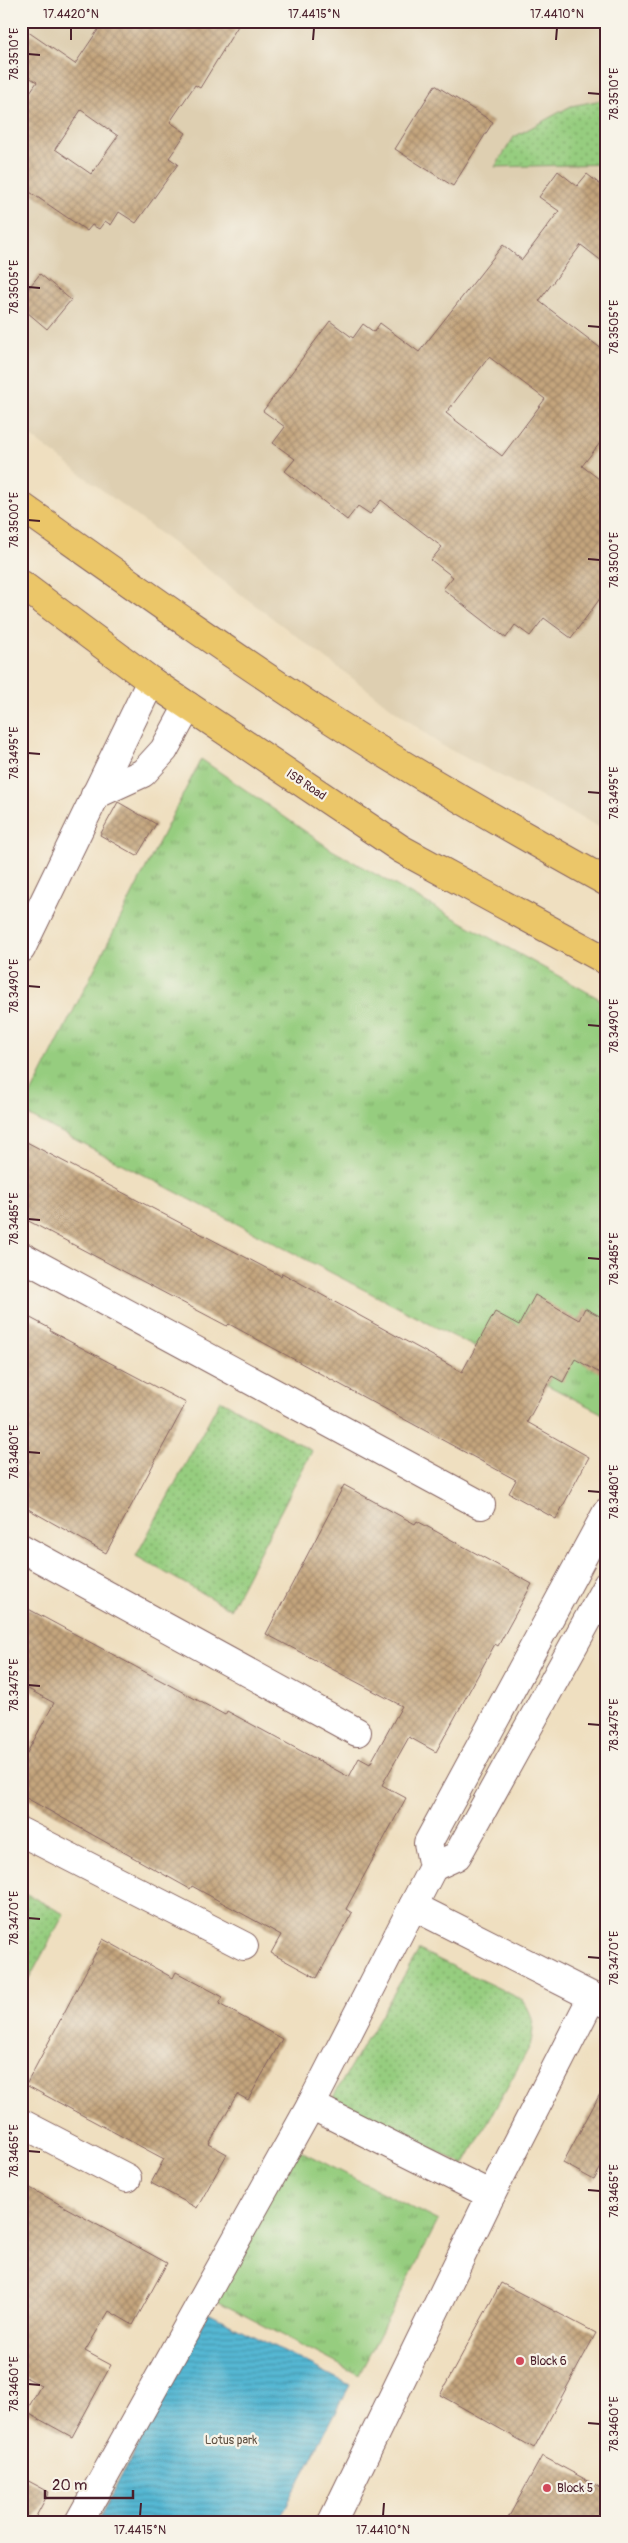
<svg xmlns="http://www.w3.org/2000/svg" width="628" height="2543" font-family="Pangolin,sans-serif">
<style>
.built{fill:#decfb1}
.grass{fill:url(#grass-tufts);stroke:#707655}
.park{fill:url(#park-dots);stroke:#707655}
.water{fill:url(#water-rules);stroke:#4f6b7f}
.building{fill:url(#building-cross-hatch);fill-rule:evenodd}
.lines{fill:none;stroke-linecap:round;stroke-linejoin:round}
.minor-casing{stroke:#84625f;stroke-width:30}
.major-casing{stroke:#84625f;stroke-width:30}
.minor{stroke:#fff;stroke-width:28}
.major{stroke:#ebc669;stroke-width:28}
.ticks{fill:none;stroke:#4a1f2b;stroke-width:2}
.poi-dot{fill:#d1495b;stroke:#f7f3e8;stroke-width:2}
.labels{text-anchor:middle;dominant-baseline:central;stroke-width:4.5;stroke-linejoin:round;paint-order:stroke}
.street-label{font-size:12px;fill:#4a1f2b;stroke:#f7f3e8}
.poi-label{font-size:12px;fill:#4a1f2b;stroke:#f7f3e8;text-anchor:start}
.park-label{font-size:12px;fill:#615344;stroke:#f7f3e8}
.neatline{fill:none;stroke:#4a1f2b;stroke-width:2}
.ticks-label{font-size:12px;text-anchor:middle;fill:#4a1f2b}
</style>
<defs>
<pattern id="grass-tufts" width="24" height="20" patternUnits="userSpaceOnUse" patternTransform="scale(1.25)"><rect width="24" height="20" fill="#96cd7f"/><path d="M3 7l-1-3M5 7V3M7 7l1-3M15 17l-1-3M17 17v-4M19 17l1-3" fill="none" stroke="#7ca668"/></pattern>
<pattern id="park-dots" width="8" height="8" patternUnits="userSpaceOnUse" patternTransform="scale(1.25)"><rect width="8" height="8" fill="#96cd7f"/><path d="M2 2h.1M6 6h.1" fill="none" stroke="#7ca668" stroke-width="1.8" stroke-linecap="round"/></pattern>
<pattern id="water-rules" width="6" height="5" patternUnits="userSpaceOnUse" patternTransform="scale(1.25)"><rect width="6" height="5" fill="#54b7d3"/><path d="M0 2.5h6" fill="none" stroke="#4894ab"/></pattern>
<pattern id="building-cross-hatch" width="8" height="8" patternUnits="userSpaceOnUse" patternTransform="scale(1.25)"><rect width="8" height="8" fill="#c4a57d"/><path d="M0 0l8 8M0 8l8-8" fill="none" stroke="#a18667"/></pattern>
</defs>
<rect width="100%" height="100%" fill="#f7f3e8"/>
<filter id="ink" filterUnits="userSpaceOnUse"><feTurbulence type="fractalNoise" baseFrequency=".02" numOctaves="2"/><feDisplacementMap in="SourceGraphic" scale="10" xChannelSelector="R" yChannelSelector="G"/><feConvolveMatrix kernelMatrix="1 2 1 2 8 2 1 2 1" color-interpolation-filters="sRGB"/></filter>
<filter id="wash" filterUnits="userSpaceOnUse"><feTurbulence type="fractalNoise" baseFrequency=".0096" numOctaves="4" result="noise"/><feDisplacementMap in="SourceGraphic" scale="20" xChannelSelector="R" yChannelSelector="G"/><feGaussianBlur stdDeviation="1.12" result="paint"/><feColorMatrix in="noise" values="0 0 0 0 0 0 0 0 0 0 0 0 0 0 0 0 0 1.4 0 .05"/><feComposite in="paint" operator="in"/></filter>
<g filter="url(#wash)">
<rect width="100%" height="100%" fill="#efdfc0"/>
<polygon class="built" points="21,21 607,21 607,831 441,745 21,429"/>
<g class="grass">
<polygon points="201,759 332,850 607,1003 607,1416 22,1112"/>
<polygon points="293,2147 438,2221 359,2375 215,2300"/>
</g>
<g class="park">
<polygon points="607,99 607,164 495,167 514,137 571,106"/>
<polygon points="220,1400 312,1451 230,1609 136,1556"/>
<polygon points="21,1891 64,1914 21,1994"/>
<path d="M 419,1950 L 523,2000 C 534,2017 535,2026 530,2046 L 464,2165 L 333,2097 Z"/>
</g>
<polygon class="water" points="208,2313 350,2385 278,2522 97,2522"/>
<g id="blocks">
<g class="building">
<path d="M 104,21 L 241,21 L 200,88 L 195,85 L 170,122 L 186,133 L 169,158 L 178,164 L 136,223 L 119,212 L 111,225 L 105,221 L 99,229 L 92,225 L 87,231 L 21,186 L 21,105 L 37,82 L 21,72 L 21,27 L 75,64 ZM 81,110 L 118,136 L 91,174 L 55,149 Z"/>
<polygon points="435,85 493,122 453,186 395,149"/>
<path d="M 558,171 L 577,186 L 587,174 L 607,190 L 607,265 L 581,245 L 539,301 L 607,353 L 607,434 L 582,466 L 607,485 L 607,589 L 571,638 L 544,618 L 530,636 L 515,625 L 506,638 L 443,589 L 453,577 L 431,560 L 442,547 L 381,500 L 370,514 L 358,506 L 347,520 L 285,471 L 295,459 L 273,443 L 285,427 L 263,411 L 330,321 L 353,338 L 363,324 L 374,332 L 380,323 L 419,352 L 503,245 L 522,260 L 559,211 L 539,197 ZM 489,357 L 545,399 L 502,456 L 446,413 Z"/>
<polygon points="40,274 71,300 47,329 21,307 21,297"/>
<polygon points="118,802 156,824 137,856 100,835"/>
<polygon points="21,1139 281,1276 282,1273 462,1372 495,1312 519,1325 535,1295 579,1320 585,1308 607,1320 607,1377 575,1359 563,1382 552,1376 527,1422 589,1457 556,1519 509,1493 516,1480 229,1324 227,1326 21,1217"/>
<polygon points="21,1313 51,1329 50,1331 186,1403 106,1553 21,1505"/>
<polygon points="344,1485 415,1524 417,1521 532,1584 498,1646 495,1644 436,1752 409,1737 382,1785 406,1798 346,1909 352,1913 317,1978 271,1953 281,1935 192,1886 190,1889 21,1795 21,1764 54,1703 21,1685 21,1605 225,1715 227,1711 349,1777 359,1758 370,1764 402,1706 266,1634"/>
<polygon points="103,1939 173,1978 176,1972 223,1997 219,2004 282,2039 248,2100 237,2094 209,2144 227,2154 197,2208 151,2183 164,2159 26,2085"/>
<polygon points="607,2081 607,2156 594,2180 563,2163"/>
<polygon points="21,2183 167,2263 133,2325 109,2311 85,2351 111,2365 72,2437 26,2412 41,2385 21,2375"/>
<polygon points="501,2283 596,2333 534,2448 440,2395"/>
<polygon points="542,2456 607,2491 607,2522 506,2522"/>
<polygon points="21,2477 49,2492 33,2522 21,2522"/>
</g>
</g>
</g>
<g filter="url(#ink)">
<use href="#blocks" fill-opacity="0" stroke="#84625f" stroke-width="1"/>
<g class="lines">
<g class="minor-casing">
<g id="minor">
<polyline points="95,795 143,773 164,750 188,706"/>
<polyline points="21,949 151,681"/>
<polyline points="21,1256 481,1505"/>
<polyline points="21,1548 357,1732"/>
<polyline points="21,1832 244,1946"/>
<polyline points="433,1867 457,1856 607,1585"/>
<polyline points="413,1906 607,2004"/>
<polyline points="311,2105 491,2195"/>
<polyline points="21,2123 127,2178"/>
<polyline points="79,2522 311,2105 433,1867 428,1843 607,1512"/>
<polyline points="332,2522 491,2195 592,1997"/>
</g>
</g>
<g class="major-casing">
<g id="major">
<path d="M 21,506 C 123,578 225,651 330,719 C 420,777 513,830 607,882"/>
<polyline points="21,584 151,681 401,849 607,961"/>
</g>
</g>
<use href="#minor" class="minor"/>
<use href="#major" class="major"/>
</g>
</g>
<path class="ticks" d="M 71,40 L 71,28M 313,40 L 314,28M 556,40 L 557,28M 28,54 L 40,55M 588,93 L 600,94M 28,287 L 40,288M 588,326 L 600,327M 28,520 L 40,521M 588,559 L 600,560M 28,753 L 40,754M 588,792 L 600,793M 28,986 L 40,987M 588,1025 L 600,1026M 28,1219 L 40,1220M 588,1258 L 600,1259M 28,1452 L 40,1453M 588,1491 L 600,1492M 28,1685 L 40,1686M 588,1724 L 600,1725M 28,1918 L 40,1919M 588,1957 L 600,1958M 28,2151 L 40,2152M 588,2190 L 600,2191M 28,2384 L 40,2385M 588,2423 L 600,2424M 140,2516 L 141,2503M 383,2516 L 384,2503"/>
<g class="poi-dot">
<circle cx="520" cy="2361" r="5"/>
<circle cx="547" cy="2488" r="5"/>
</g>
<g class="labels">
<g class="street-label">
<text transform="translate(306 785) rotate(34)">ISB Road</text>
</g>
<g class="poi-label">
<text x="530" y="2361">Block 6</text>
<text x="557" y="2488">Block 5</text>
</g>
<g class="park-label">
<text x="231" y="2440">Lotus park</text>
</g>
</g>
<rect width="628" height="2543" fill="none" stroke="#f7f3e8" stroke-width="55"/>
<path d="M45 2490v8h88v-8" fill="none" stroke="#4a1f2b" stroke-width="2.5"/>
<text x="52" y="2490" font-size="15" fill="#4a1f2b" stroke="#f7f3e8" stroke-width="4" paint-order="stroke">20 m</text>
<rect x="28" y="28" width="572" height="2488" class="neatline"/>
<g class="ticks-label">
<text x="71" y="18">17.4420°N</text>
<text x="314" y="18">17.4415°N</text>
<text x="557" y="18">17.4410°N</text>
<text transform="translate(14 54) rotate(-90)" y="4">78.3510°E</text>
<text transform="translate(614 94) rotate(-90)" y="4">78.3510°E</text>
<text transform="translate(14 287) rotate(-90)" y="4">78.3505°E</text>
<text transform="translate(614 327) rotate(-90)" y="4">78.3505°E</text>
<text transform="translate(14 520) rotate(-90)" y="4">78.3500°E</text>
<text transform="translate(614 560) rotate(-90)" y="4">78.3500°E</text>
<text transform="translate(14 753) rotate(-90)" y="4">78.3495°E</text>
<text transform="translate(614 793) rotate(-90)" y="4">78.3495°E</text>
<text transform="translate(14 986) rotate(-90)" y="4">78.3490°E</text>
<text transform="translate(614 1026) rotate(-90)" y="4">78.3490°E</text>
<text transform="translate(14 1219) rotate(-90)" y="4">78.3485°E</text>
<text transform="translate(614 1259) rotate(-90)" y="4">78.3485°E</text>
<text transform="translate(14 1452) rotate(-90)" y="4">78.3480°E</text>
<text transform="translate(614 1492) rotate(-90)" y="4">78.3480°E</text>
<text transform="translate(14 1685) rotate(-90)" y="4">78.3475°E</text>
<text transform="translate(614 1725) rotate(-90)" y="4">78.3475°E</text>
<text transform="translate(14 1918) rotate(-90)" y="4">78.3470°E</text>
<text transform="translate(614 1958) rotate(-90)" y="4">78.3470°E</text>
<text transform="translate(14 2151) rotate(-90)" y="4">78.3465°E</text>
<text transform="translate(614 2191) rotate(-90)" y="4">78.3465°E</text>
<text transform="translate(14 2384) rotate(-90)" y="4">78.3460°E</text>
<text transform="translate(614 2424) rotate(-90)" y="4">78.3460°E</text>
<text x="140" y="2534">17.4415°N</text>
<text x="383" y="2534">17.4410°N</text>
</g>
</svg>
